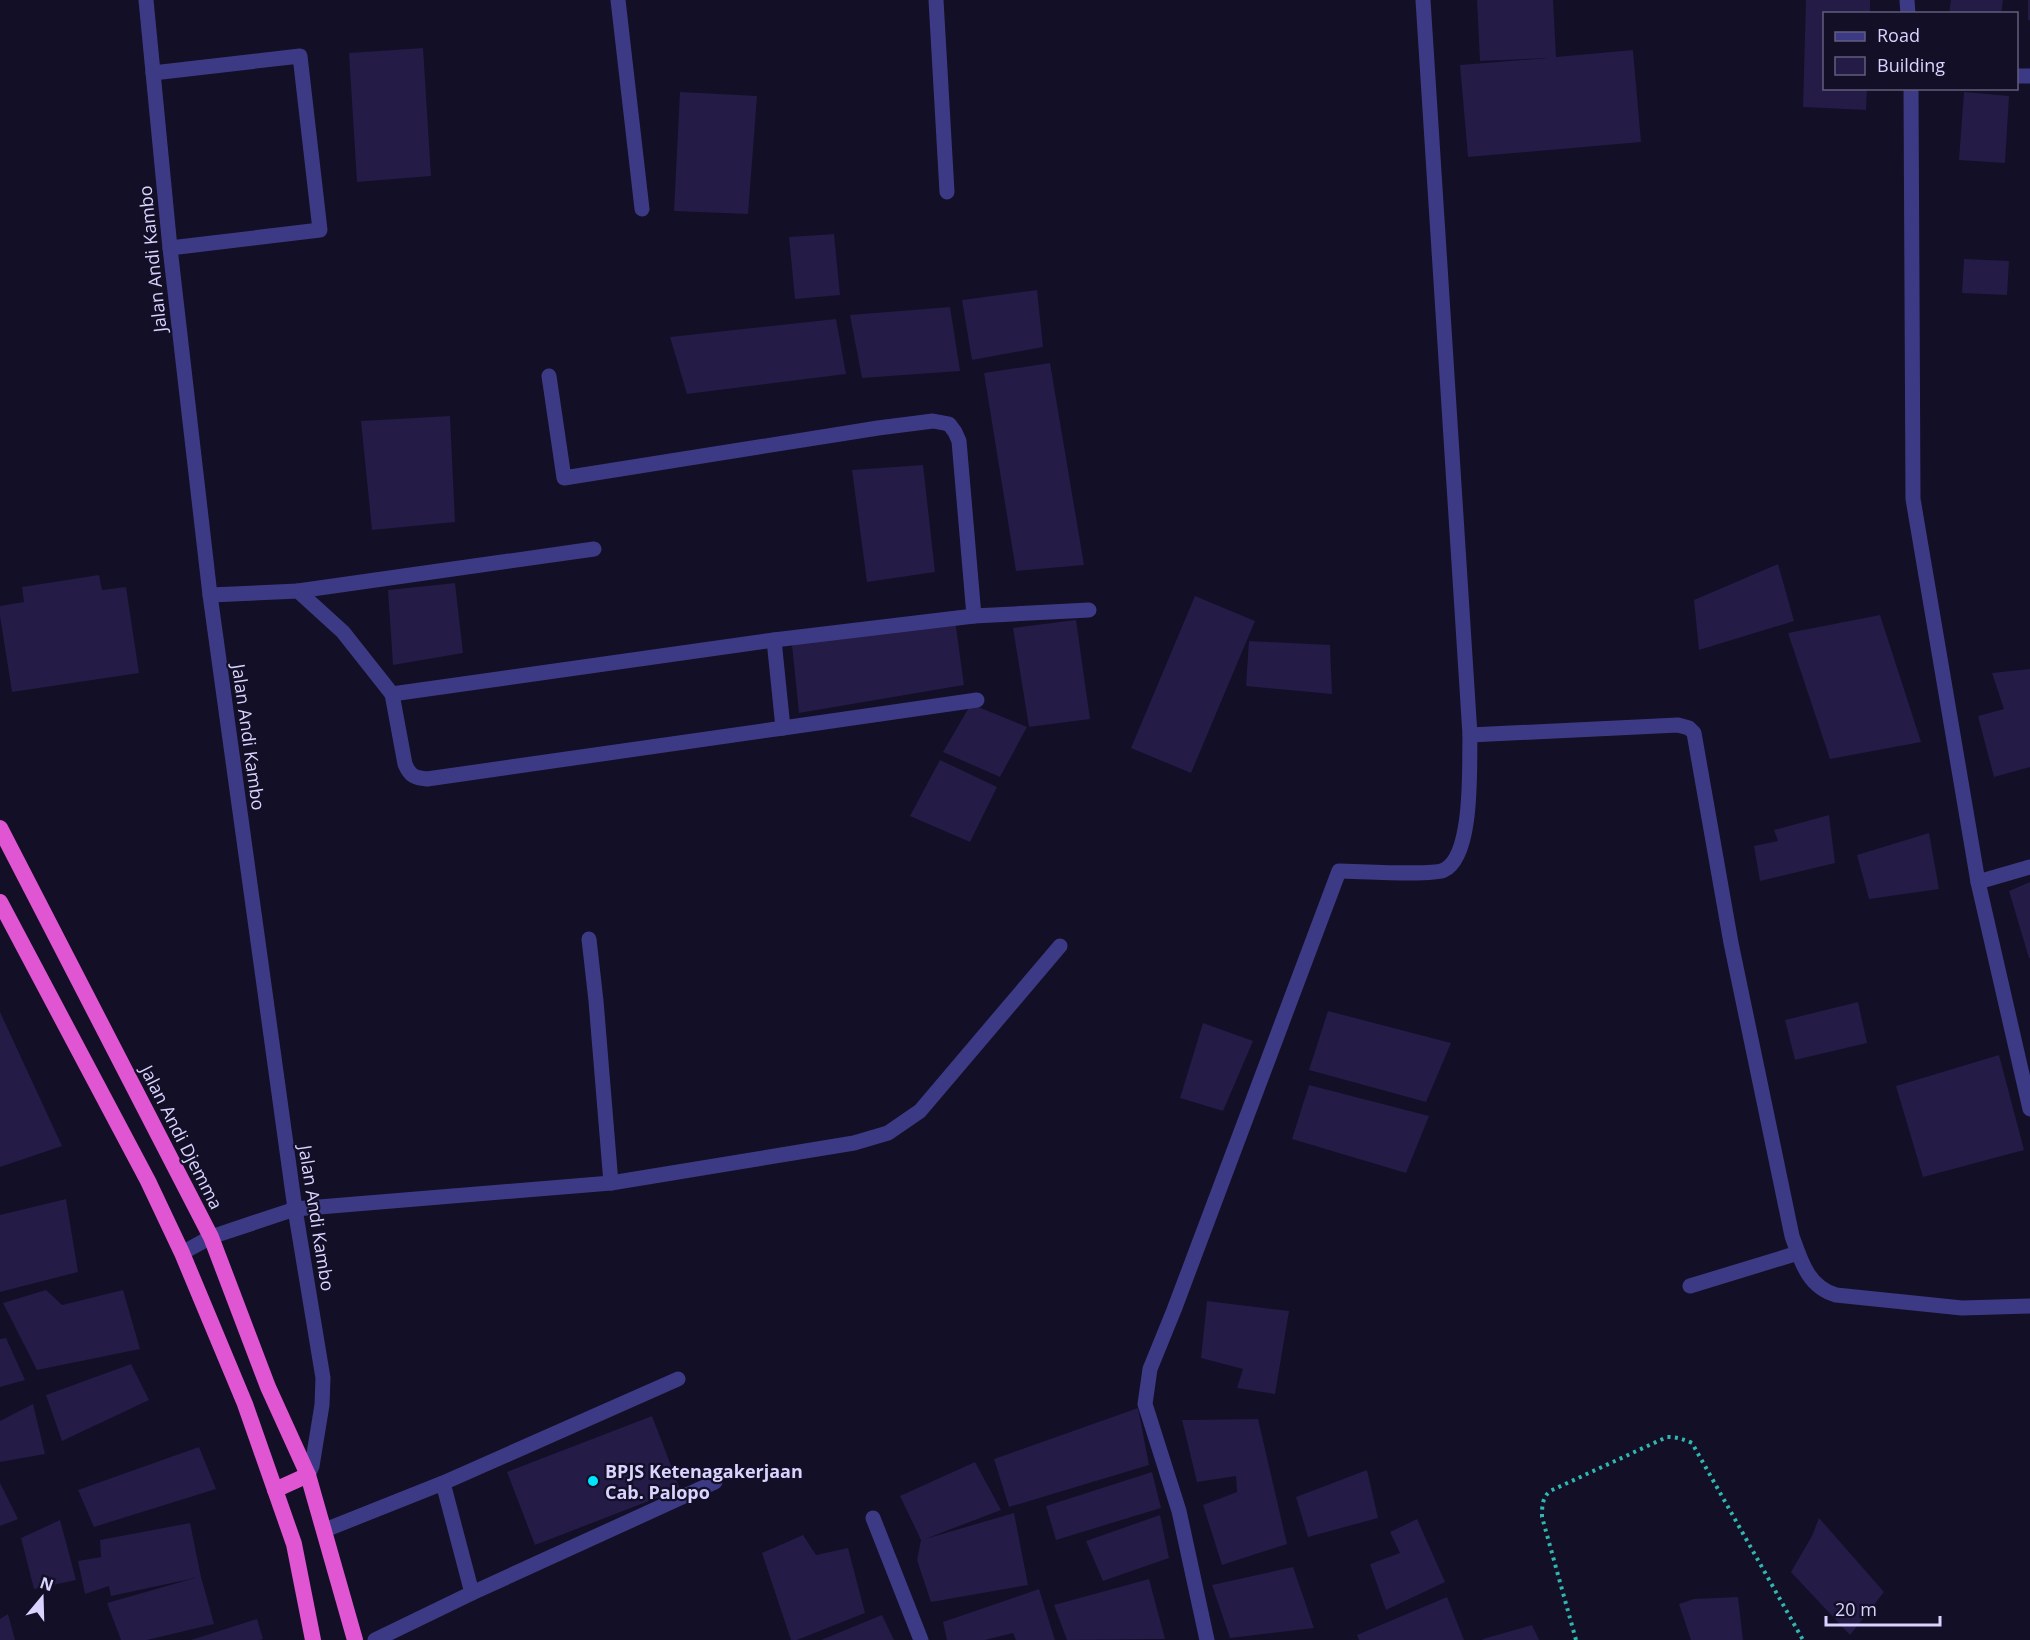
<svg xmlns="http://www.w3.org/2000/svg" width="2030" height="1640" font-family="'Open Sans',sans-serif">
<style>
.building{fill:#241b47}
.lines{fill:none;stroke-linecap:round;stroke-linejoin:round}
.path{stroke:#2fb8b0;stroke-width:4;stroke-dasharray:3 4.5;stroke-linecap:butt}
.service{stroke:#3d3a85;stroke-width:15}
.minor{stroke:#3d3a85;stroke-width:15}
.tertiary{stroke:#3d3a85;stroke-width:15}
.trunk{stroke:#e055d1;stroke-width:16}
.poi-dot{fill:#00e5ff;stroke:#130f26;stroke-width:2}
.labels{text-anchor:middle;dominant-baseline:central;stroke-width:4.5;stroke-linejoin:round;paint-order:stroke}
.street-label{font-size:18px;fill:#d9d4ff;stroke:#130f26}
.poi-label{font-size:18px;font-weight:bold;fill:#d9d4ff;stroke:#130f26;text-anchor:start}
</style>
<rect width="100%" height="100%" fill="#130f26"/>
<g class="building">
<polygon points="1477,0 1553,0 1556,57 1633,50 1641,142 1468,157 1460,65 1548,58 1480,61"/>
<polygon points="1806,0 1870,0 1870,14 1824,14 1824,88 1867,88 1866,110 1803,107"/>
<polygon points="1951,0 2003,0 2001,14 1949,14"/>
<rect x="2028" y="0" width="2" height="20"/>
<polygon points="423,48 431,176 357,182 349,53"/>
<polygon points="680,92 757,96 748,214 674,211"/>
<polygon points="1964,92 2009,96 2005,163 1959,160"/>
<polygon points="834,234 840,295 795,299 789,237"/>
<polygon points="1964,259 2009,261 2007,295 1962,293"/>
<polygon points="1037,290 1043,347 972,360 962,300"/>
<polygon points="950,307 960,371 862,378 850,315"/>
<polygon points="836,319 846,374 687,394 670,337"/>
<polygon points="1050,363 1084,565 1016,571 984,373"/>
<polygon points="450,416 455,522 372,530 361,421"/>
<polygon points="923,465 935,572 867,582 852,470"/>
<polygon points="1778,564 1794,621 1699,650 1694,600"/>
<polygon points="99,575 102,590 126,587 139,673 12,692 0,616 0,606 24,602 22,587"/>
<polygon points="455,583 463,653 393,665 388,590"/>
<polygon points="1195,596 1255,621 1191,773 1131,748"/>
<polygon points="1880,615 1921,742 1830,759 1788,633"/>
<polygon points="955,620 964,685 799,713 792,645"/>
<polygon points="1076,620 1090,719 1029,727 1013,628"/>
<polygon points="1249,641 1330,645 1332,694 1246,686"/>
<polygon points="2030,669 2030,767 1994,777 1978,716 2004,709 1992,673"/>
<polygon points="971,704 1027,727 1000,777 943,752"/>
<polygon points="940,760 997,787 970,842 910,816"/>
<polygon points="1829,815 1835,863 1760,881 1754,846 1778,841 1774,830"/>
<polygon points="1929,833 1939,889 1869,899 1857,855"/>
<polygon points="2030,882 2030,958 2029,958 2009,891"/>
<polygon points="1858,1002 1867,1043 1795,1060 1785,1020"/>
<polygon points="1328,1011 1451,1043 1426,1102 1309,1070"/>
<polygon points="0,1012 62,1146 0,1167"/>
<polygon points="1203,1023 1253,1041 1223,1111 1180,1098"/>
<polygon points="1999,1055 2024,1150 1923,1177 1896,1086"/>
<polygon points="1309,1085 1429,1116 1406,1173 1292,1139"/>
<polygon points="66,1199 78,1272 0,1292 0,1215"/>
<polygon points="46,1290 62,1305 123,1290 140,1349 37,1370 3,1303"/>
<polygon points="1207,1301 1289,1311 1275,1394 1237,1388 1243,1369 1201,1358"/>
<polygon points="6,1338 25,1380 0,1387 0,1339"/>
<polygon points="131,1364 149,1400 62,1441 46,1395"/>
<polygon points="33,1404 45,1454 0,1462 0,1421"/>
<polygon points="1138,1408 1149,1465 1009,1507 994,1459"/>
<polygon points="652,1416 680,1489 535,1545 507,1472"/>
<polygon points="1258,1419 1287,1544 1222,1565 1203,1505 1237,1492 1236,1476 1197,1482 1182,1420"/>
<polygon points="199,1447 216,1489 94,1527 78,1490"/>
<polygon points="975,1462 1001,1510 925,1539 1014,1513 1028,1585 931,1602 917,1560 921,1540 900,1496"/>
<polygon points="1367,1470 1378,1518 1308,1537 1296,1497"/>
<polygon points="1152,1472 1161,1508 1056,1540 1046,1506"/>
<polygon points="0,1483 18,1519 0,1526"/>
<polygon points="1160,1515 1169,1558 1103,1581 1086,1541"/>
<polygon points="1819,1518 1884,1592 1850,1635 1791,1572 1812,1536"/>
<polygon points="1417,1519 1445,1582 1386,1610 1370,1564 1400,1553 1390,1532"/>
<polygon points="60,1520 76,1580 34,1589 21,1538"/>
<polygon points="190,1523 201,1577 214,1624 147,1640 121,1640 107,1603 195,1578 111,1596 109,1586 85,1594 78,1561 101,1557 100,1540"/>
<polygon points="803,1535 816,1555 848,1548 865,1613 797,1640 791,1640 762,1553"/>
<polygon points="1293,1567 1314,1628 1230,1638 1212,1585"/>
<polygon points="1149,1579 1165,1639 1067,1640 1054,1605"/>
<polygon points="1039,1589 1055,1640 1016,1640 1013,1633 985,1640 947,1640 943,1622"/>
<polygon points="1447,1597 1464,1640 1359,1640 1357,1635"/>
<polygon points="1738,1597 1743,1640 1691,1640 1679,1604 1694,1599"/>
<polygon points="8,1614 15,1640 0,1640 0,1619"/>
<polygon points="882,1615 894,1640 821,1640"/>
<polygon points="257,1619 263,1639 260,1640 191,1640"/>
<polygon points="1532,1625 1539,1640 1483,1640 1483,1639"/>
</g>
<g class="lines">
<path class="path" d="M 1576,1640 L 1542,1517 C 1542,1507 1542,1498 1550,1491 L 1667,1437 C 1677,1437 1683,1439 1692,1443 L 1803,1640"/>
<g class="service">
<polyline points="153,73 300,56 320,230 170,248"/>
<polyline points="443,1483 678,1379"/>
<polyline points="325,1530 443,1483 472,1593 375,1640"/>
<polyline points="472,1593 715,1482"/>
</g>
<g class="minor">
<polyline points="618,0 642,209"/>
<polyline points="936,0 947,192"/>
<polyline points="1907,0 1908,14"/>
<polyline points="2016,76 2030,76"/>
<polyline points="1911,88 1913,499 1978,882 2030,1109"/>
<polyline points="549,376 564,478 878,428 933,421 949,424 955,432 959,441 974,616"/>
<polyline points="298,591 594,549"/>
<polyline points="210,595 298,591 343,632 392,694 774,640 974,616 1089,610"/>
<path d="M 392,694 L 405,764 C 410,776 415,778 427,779 L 783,728 L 774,640"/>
<polyline points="783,728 977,700"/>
<path d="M 1470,735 L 1678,725 L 1689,728 L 1694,733 L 1731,943 L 1792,1236 C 1801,1261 1808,1287 1836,1295 L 1962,1308 L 2030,1306"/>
<polyline points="1978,882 2030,867"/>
<polyline points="589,939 596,1001 611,1183"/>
<polyline points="182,1253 211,1237 295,1209 611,1183 854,1143 888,1133 920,1111 1060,946"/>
<polyline points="1690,1286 1798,1253"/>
<polyline points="873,1518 921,1640"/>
<path d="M 1207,1640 L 1179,1511 L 1145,1404 L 1150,1369 L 1174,1310 L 1339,871 C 1357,871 1432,876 1444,870 C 1474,856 1469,764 1470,735 L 1423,0"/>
</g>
<polyline class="tertiary" points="146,0 170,248 210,595 295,1209 323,1378 322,1405 312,1466 308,1475"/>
<g class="trunk">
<polyline points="0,828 211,1237 268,1387 308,1475 355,1640"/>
<polyline points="0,902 148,1181 182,1253 245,1404 294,1544 313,1640"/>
<polyline points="275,1490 308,1475"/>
</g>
</g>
<circle class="poi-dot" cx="593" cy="1481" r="6"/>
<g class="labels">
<g class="street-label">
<text transform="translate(152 259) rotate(-96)">Jalan Andi Kambo</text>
<text transform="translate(249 737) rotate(82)">Jalan Andi Kambo</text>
<text transform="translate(182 1137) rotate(63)">Jalan Andi Djemma</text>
<text transform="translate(317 1218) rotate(81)">Jalan Andi Kambo</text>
</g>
<g class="poi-label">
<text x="605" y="1471">BPJS Ketenagakerjaan<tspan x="605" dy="21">Cab. Palopo</tspan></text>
</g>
</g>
<rect x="1823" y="12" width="195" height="78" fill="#130f26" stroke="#625e7d" stroke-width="1.5"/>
<rect x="1835" y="32" width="30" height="9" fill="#3d3a85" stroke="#625e7d" stroke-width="1.5"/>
<text x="1877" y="42" font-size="18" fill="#d9d4ff">Road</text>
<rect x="1835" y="57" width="30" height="18" fill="#241b47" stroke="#625e7d" stroke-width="1.5"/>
<text x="1877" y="72" font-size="18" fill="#d9d4ff">Building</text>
<g transform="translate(42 1598) rotate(19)" stroke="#130f26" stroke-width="4.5" paint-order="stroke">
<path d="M0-4.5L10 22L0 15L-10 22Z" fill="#d9d4ff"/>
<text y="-9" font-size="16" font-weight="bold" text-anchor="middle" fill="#d9d4ff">N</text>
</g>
<path d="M1826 1616v9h114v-9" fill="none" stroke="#d9d4ff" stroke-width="3"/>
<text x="1835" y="1616" font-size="18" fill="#d9d4ff" stroke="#130f26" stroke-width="4.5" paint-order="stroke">20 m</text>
</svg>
